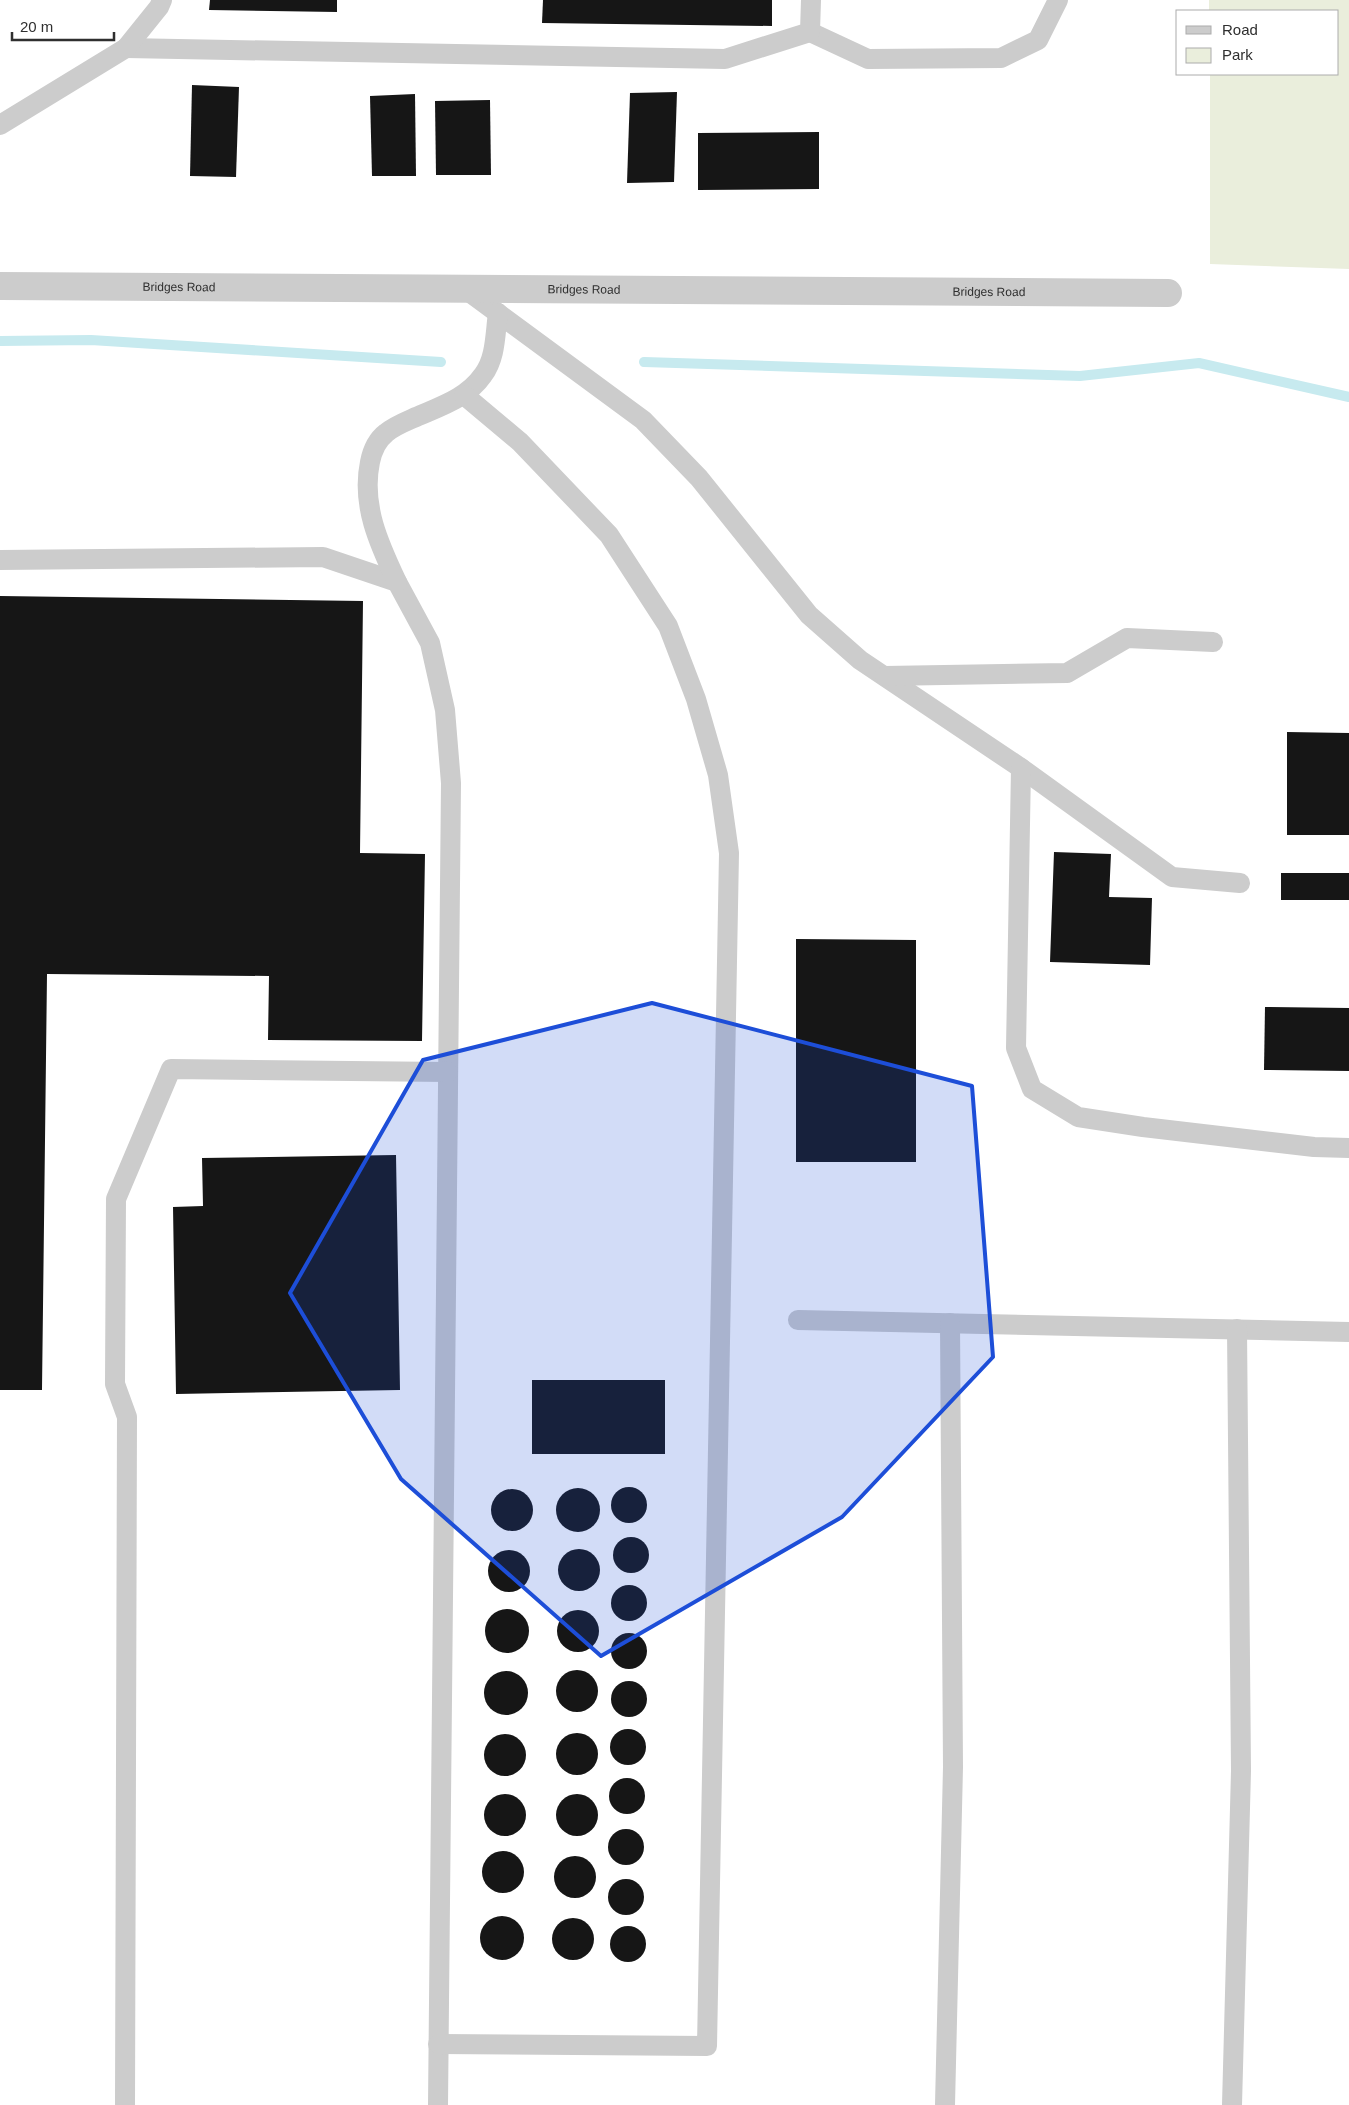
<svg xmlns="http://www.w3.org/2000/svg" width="1349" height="2105" font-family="Helvetica,sans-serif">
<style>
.green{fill:#eaeedc}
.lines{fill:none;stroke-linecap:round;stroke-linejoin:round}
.stream{stroke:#c7eaef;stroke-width:10}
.building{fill:#161616}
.lane{stroke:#ccc;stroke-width:20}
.street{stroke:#ccc;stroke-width:28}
.marked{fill:#1d4ed8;fill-opacity:0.2;stroke:#1d4ed8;stroke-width:4;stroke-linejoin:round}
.labels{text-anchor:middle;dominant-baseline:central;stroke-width:5;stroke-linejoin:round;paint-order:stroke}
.street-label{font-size:12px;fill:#2f2f2f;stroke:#fff}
</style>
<rect width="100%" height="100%" fill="#fff"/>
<polygon class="green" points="1209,0 1349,0 1349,269 1210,264 1210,74 1338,74 1338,11 1209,11"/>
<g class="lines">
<g class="stream">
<polyline points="0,341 91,340 441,362"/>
<polyline points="644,362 1080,376 1199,363 1349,397"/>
</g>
</g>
<g class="building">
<polygon points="210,0 337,0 337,12 209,10"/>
<polygon points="543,0 772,0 772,26 542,23"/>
<polygon points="192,85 239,87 236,177 190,176"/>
<polygon points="677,92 674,182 627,183 630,93"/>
<polygon points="415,94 416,176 372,176 370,96"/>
<polygon points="490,100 491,175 436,175 435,101"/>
<polygon points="819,132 819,189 698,190 698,133"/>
<polygon points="0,596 363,601 360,853 425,854 422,1041 268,1040 269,976 47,974 42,1390 0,1390"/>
<polygon points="1287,732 1349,733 1349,835 1287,835"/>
<polygon points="1054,852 1111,854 1109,897 1152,898 1150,965 1050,962"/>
<rect x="1281" y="873" width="68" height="27"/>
<polygon points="796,939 916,940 916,1162 796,1162"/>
<polygon points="1265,1007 1349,1008 1349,1071 1264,1070"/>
<polygon points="396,1155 400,1390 176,1394 173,1207 203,1206 202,1158"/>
<rect x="532" y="1380" width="133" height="74"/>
<circle cx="629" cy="1505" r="18"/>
<circle cx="578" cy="1510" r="22"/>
<circle cx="512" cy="1510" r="21"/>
<circle cx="631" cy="1555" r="18"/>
<circle cx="579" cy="1570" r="21"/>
<circle cx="509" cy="1571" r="21"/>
<circle cx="629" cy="1603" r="18"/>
<circle cx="507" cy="1631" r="22"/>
<circle cx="578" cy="1631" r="21"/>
<circle cx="629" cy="1651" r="18"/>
<circle cx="577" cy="1691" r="21"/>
<circle cx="506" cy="1693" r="22"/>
<circle cx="629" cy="1699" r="18"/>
<circle cx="628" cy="1747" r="18"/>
<circle cx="577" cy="1754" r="21"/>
<circle cx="505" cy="1755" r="21"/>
<circle cx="627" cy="1796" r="18"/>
<circle cx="505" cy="1815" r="21"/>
<circle cx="577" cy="1815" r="21"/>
<circle cx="626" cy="1847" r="18"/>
<circle cx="503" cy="1872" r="21"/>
<circle cx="575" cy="1877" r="21"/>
<circle cx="626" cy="1897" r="18"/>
<circle cx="502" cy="1938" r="22"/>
<circle cx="573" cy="1939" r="21"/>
<circle cx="628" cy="1944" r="18"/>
</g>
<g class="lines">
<g class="lane">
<polyline points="810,32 868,59 1001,58 1038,40 1058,0"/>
<polyline points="126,48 725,59 810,32 811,0"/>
<polyline points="0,125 126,48 159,7 162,0"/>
<polyline points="465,289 643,420 699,478 809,615 860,660 1021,768 1172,877 1240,883"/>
<polyline points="0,560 323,557 397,582 430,643 445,710 451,783 438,2105"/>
<path d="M 397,582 C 379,544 361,505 370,462 C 372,452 377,440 386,433 C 394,426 407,421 416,417 C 441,406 467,398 483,375 C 496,358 495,334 498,313"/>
<polyline points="885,676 1067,673 1127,638 1213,642"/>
<polyline points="1021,768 1016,1048 1032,1089 1078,1117 1143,1127 1314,1147 1349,1148"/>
<polyline points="798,1320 1349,1332"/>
<polyline points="438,2044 707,2046 729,853 718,775 696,699 668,626 609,535 520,442 464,395"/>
<polyline points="125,2105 127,1417 115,1384 116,1199 171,1069 448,1072"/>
<polyline points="945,2105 953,1767 950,1323"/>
<polyline points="1232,2105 1241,1771 1237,1329"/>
</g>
<path class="street" id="s1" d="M 0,286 L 1168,293"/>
</g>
<path class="marked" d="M 652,1003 L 972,1086 L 993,1357 L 842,1517 L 601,1656 L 401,1479 L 290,1293 L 423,1060 Z"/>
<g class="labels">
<g class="street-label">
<text stroke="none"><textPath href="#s1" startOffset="179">Bridges Road</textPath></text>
<text stroke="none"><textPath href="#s1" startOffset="584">Bridges Road</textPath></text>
<text stroke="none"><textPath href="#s1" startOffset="989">Bridges Road</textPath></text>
</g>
</g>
<rect x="1176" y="10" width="162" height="65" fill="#ffffff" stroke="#acacac"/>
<rect x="1186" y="26" width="25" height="8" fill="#cccccc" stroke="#acacac"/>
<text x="1222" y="35" font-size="15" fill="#2f2f2f">Road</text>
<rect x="1186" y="48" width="25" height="15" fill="#eaeedc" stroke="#acacac"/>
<text x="1222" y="60" font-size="15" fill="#2f2f2f">Park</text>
<path d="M12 32v8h102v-8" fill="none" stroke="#2f2f2f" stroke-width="2.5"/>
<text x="20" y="32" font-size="15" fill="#2f2f2f" stroke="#ffffff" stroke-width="4" paint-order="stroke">20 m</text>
</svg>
